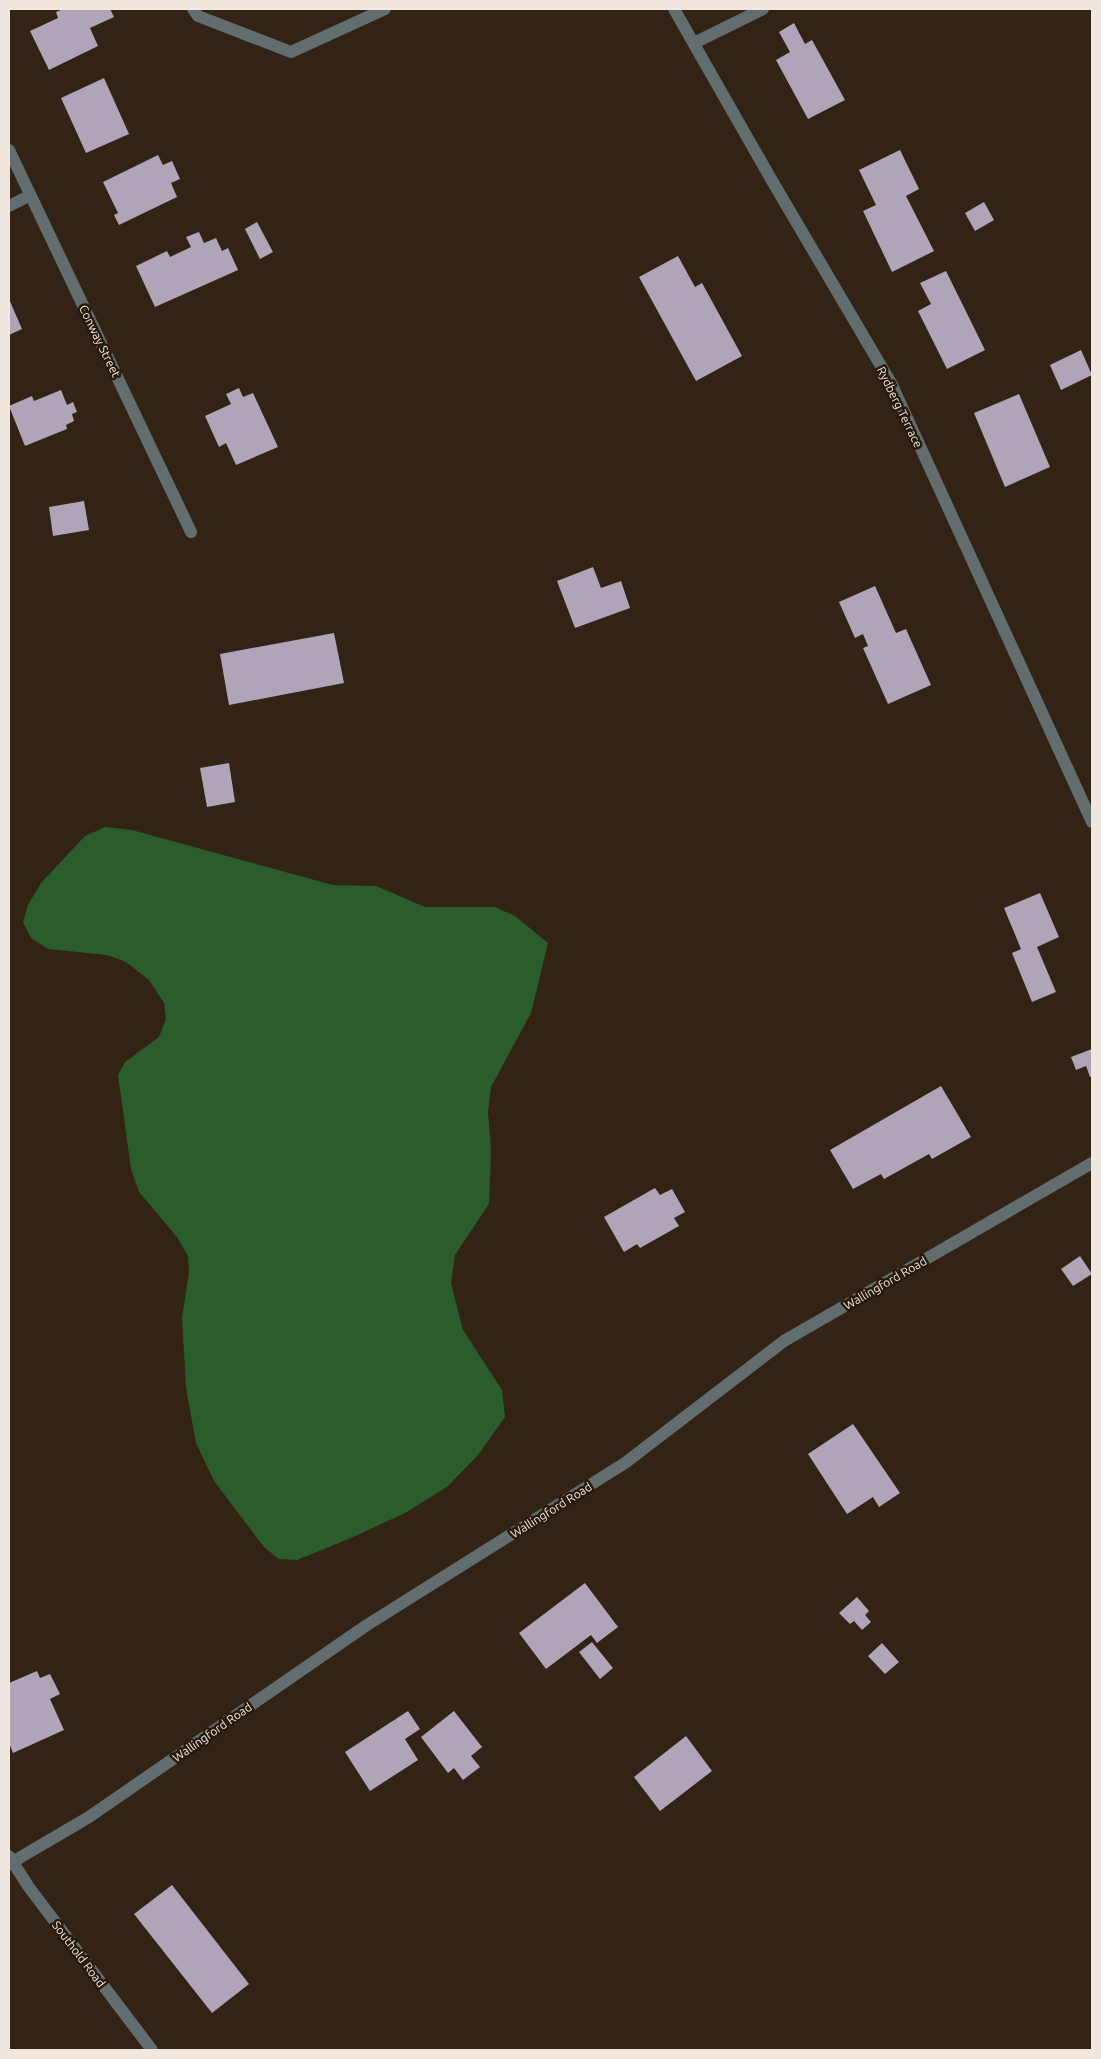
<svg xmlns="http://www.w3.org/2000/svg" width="1101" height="2059" font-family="Ubuntu,sans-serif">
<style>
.green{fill:#2b5c2c}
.building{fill:#b0a4b9}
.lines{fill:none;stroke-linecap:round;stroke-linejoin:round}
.minor{stroke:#616d6e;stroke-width:12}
.labels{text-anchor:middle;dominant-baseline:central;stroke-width:5;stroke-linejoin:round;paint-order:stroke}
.street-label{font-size:12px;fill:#f1e7de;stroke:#28190c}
</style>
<rect width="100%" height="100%" fill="#322315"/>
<polygon class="green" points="105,827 132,830 333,885 376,886 425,907 495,907 515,916 548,943 531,1013 491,1087 488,1112 491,1151 489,1204 455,1255 451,1283 463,1330 502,1390 505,1417 478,1455 448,1486 407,1512 351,1538 297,1560 279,1559 264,1547 214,1481 196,1443 186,1388 182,1317 189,1273 188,1256 177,1237 139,1192 131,1169 118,1075 125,1062 159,1037 166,1019 164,1003 149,980 126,962 107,955 48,949 31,938 23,922 28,905 41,883 85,836"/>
<g class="building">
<polygon points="63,9 110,9 114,17 90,28 98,46 49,70 30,31 58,18 56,12"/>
<polygon points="794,23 805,44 812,40 845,100 808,119 776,60 790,52 779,32"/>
<polygon points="104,78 129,134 86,153 61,98"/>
<polygon points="900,150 919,189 906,196 934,251 892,272 863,211 876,205 859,170"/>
<polygon points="158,155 163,165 172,161 180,179 171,183 177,197 119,225 114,215 118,213 103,182"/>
<polygon points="984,202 994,220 975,231 965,213"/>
<polygon points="257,222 273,252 260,259 245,229"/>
<polygon points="199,232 204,243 216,238 222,251 228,248 238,270 155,307 136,266 167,251 170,257 191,247 186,237"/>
<polygon points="678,256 695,287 702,283 742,356 696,381 639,277"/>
<polygon points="946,271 985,350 947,369 918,311 931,304 920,283"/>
<polygon points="9,299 22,329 9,335"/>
<polygon points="1081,350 1092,375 1061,390 1050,365"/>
<polygon points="239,388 243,397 253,393 278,447 236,465 226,443 219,447 205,416 231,404 226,394"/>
<polygon points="61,390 67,405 73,402 77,412 72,414 74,421 66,425 67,429 25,446 9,406 32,396 34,401"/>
<polygon points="1019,394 1050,467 1005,487 974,413"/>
<polygon points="84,501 89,530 53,536 49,507"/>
<polygon points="593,567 601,588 621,581 630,608 575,628 557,581"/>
<polygon points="875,586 896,633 906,629 931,685 888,704 863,648 868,646 863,634 855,638 839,602"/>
<polygon points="334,633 344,683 229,705 220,654"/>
<polygon points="229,763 235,802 207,807 200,768"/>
<polygon points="1040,893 1059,937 1037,947 1056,992 1032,1002 1012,953 1021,949 1004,908"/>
<polygon points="1092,1049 1092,1076 1090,1077 1086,1066 1076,1070 1071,1057"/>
<polygon points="941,1086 971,1137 932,1159 929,1154 884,1179 881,1174 853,1189 830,1150"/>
<polygon points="655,1188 660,1195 672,1189 685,1212 674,1218 679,1226 640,1248 637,1244 624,1252 604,1217"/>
<polygon points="1080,1256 1092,1274 1073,1286 1061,1269"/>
<polygon points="853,1424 900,1493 879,1507 873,1497 847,1514 808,1454"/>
<polygon points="585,1583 618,1627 597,1643 591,1635 546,1669 519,1633"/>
<polygon points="857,1597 869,1611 865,1615 871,1622 862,1630 854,1621 850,1624 839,1613"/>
<polygon points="592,1642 613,1668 600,1679 579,1652"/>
<polygon points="882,1643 899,1662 885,1674 868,1656"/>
<polygon points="37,1671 40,1678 50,1674 60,1694 50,1699 64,1730 13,1753 9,1743 9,1683"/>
<polygon points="408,1711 420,1729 405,1739 418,1760 370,1791 345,1752"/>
<polygon points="454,1711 482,1747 471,1756 480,1767 463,1780 454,1768 448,1773 421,1737"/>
<polygon points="686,1736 712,1771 660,1811 634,1777"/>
<polygon points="172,1885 249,1984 212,2013 134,1914"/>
</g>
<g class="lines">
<g class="minor">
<polyline points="193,9 198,16 291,52 385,9"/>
<polyline points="674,9 771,179 891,383 1092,822"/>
<polyline points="694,43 763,9"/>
<polyline points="9,150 191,532"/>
<polyline points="9,206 29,196"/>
<polyline points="9,1856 28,1886 152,2050"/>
<polyline points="9,1864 89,1817 367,1625 625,1463 784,1341 1092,1163"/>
</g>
</g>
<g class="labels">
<g class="street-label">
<text transform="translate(100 341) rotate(64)">Conway Street</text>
<text transform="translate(900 407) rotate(64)">Rydberg Terrace</text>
<text transform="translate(885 1283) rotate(-30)">Wallingford Road</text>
<text transform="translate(551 1510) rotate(-32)">Wallingford Road</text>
<text transform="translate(212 1732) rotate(-35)">Wallingford Road</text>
<text transform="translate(79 1954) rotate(53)">Southold Road</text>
</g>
</g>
<rect width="1101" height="2059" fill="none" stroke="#f1e7de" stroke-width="20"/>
</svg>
